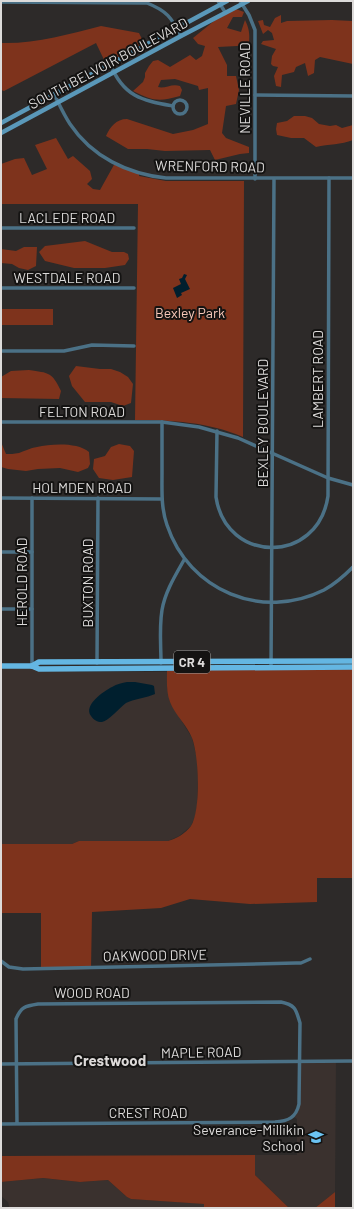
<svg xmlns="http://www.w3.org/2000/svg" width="354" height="1209" font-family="Barlow,sans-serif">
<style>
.built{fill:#3a312e}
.green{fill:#7e331c}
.water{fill:#001f2e}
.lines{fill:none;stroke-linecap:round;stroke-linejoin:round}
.street{stroke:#4b7186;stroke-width:3.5}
.secondary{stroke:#5a98b9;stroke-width:4.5}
.primary{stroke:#64b6e2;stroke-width:5.5}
.labels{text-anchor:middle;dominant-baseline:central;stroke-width:4;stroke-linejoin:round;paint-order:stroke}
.shield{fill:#141312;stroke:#a19f9e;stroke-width:1}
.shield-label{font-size:13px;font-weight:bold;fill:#dddbda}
.street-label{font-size:14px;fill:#dddbda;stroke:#141312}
.park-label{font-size:14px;fill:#f9c8b9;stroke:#141312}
.poi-label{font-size:14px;fill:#dddbda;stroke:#141312;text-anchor:end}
.neighbourhood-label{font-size:15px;font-weight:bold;fill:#dddad9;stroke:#141312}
</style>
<rect width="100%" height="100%" fill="#2d2a29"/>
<g class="built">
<polygon points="1,666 82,672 167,672 167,686 170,702 192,738 197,758 198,779 197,806 196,814 191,826 179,836 168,841 79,841 72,844 1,844"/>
<polygon points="336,1061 335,1192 315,1208 289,1208 255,1175 255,1155 297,1155 297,1119 294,1117 297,1113 299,1062"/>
<polygon points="43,1178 80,1182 108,1180 127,1197 131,1199 241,1206 241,1208 9,1208 9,1206 8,1202 1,1196 1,1182"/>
</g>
<g class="green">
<path d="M 236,9 L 244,12 L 242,17 L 233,17 L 227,28 L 241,32 L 245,20 C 249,28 250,34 249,43 L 237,46 L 218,47 L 227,65 L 227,76 L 236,76 L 239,90 L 236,104 L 226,106 L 222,133 L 226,138 L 249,147 L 249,153 L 240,154 L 215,160 L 210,150 L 165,151 L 147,149 L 128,149 L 106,136 C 110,127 116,119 127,119 L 173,134 L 193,130 L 208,124 L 208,88 L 199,90 L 198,86 L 175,79 L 161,80 L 158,87 C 165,89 172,83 180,86 L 182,90 L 180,96 C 159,102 152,101 133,91 L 143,82 L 145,77 L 145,73 L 149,66 L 153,61 L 158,60 L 170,67 L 190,55 L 196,60 L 202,56 L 205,46 L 198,44 L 193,38 L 214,21 Z"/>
<polygon points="281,15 281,23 287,21 332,20 353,21 353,64 320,57 315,60 314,73 308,76 305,63 296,67 294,72 282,75 281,87 276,86 274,76 278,67 273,66 271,64 272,56 276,49 261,44 263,41 274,40 272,33 268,30 263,34 258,21 263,20 264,25 270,27 275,18"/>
<path d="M 101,26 L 139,33 L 145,45 L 107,66 L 96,43 L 4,91 L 1,90 L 1,43 C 35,44 69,34 101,26 Z"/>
<path d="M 294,116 L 305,116 L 312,118 L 319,124 L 330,126 L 336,125 L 342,128 L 353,125 L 353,140 C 341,145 329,144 316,147 L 304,138 L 291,138 L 277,135 L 276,129 L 277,123 L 287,121 Z"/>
<path d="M 56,138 L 68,159 L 73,156 L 90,171 L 92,179 L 87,184 L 93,189 L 100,190 L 115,163 L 139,173 L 139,176 L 166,181 L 244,181 L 243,437 C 208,422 172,420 135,420 L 138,204 L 1,204 L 1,164 L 15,159 L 24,158 L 32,175 L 47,169 L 35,145 Z"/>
<polygon points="85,241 112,252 124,252 128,254 129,259 125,265 105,268 74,268 45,261 39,252 45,246"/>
<polygon points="24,247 37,247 36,266 28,270 19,268 12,264 1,263 1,249 16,251"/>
<rect x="1" y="309" width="52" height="16"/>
<polygon points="76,366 100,369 111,369 120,372 128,377 133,384 131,403 123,406 111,402 85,402 72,386 69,376"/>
<path d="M 29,370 C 49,373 52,372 61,391 L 59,399 L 1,398 L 1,377 L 11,371 Z"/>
<path d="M 1,442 L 6,454 C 10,454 14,454 19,453 C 25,451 30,448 37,447 C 51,444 77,442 89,452 L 90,464 L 88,468 L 78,472 L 60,468 L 38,469 L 26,471 L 8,469 L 1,467 Z"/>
<polygon points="119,444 130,446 134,451 132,477 113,480 99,478 93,469 94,459 105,456 111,447"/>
<path d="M 353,667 L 353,878 L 317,878 L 317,902 L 250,904 L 190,899 L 161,908 L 92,912 L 91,969 L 41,970 L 41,913 L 1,913 L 1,844 L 72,844 L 79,841 L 168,841 C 176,839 186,833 191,826 C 201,810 199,756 192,738 C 187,725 175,715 170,702 C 166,692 167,679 167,668 Z"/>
<polygon points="255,1155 255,1175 289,1208 204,1208 204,1204 131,1199 127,1197 108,1180 80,1182 43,1178 1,1182 1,1156"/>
<polygon points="335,1192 335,1208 315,1208"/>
</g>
<g class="water">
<polygon points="184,274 187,275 185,279 190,289 181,293 182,295 177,298 173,288 181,284 179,279 182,278"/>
<path d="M 127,682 L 135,682 L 152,685 L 154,686 L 155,694 C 147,698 133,699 126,703 C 119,708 109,721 102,722 C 97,722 94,720 91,716 C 83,705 104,691 112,687 C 117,684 122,683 127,682 Z"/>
</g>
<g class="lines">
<g class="street">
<polyline points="218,1 225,12"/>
<polyline points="240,1 249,15 255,30 255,179"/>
<path d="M 1,2 L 147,3 C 167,11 171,17 181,36"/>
<path d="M 110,64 C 124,97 141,100 173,106"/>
<path d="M 54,94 C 59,104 64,115 70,124 C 92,157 128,174 166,178 L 353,178"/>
<polyline points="255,95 353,96"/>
<circle cx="180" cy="107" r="7"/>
<polyline points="1,228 134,228"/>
<polyline points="1,288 134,288"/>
<polyline points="1,351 64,351 92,345 134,346"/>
<polyline points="1,422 162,422 199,427 238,438 328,478 353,485"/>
<path d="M 162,422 C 162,439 162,457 162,474 C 162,491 161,508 167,525 C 189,591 262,621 324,590 C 335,584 344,576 353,567"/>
<path d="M 217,431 L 216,497 C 226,564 318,565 328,496 L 329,178"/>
<polyline points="1,498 162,499"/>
<polyline points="32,498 32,666"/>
<polyline points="1,552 32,552"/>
<polyline points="1,609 32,609"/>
<polyline points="97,663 98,498"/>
<path d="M 161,663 C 161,646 159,628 162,610 C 165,592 175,576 184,560"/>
<polyline points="271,668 274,179"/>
<polyline points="1,961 9,967 23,969 296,963 301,963 310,959"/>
<polyline points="1,1064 353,1061"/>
<path d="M 1,1124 L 275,1122 C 288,1121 296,1118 299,1104 L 300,1023 C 296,1010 296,1005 281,1002 L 38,1004 C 25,1006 21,1007 16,1019 L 17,1124"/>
</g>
<g class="secondary">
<polyline points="1,123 227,1"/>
<polyline points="1,133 181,36 248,1"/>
</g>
<g class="primary">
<polyline points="1,666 32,666 39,669 353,667"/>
<polyline points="32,666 39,662 353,661"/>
</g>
</g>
<defs>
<g id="school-bare" transform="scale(1.2)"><path d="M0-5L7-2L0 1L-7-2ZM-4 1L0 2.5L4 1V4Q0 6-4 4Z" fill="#6bc3f2" stroke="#141312" stroke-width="2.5" paint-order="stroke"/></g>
</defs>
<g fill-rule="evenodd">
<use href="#school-bare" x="316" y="1137"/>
</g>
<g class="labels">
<rect class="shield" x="174" y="651" width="36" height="22" rx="3"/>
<g class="shield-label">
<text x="192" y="662">CR 4</text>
</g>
<g class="street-label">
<text transform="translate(108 63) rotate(-28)">SOUTH BELVOIR BOULEVARD</text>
<text transform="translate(244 88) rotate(-90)">NEVILLE ROAD</text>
<text transform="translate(210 166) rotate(1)">WRENFORD ROAD</text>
<text x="67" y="217">LACLEDE ROAD</text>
<text x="67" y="277">WESTDALE ROAD</text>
<text transform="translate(317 379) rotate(-90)">LAMBERT ROAD</text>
<text x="82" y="411">FELTON ROAD</text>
<text transform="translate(262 423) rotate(-90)">BEXLEY BOULEVARD</text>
<text x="82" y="487">HOLMDEN ROAD</text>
<text transform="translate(21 582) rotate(-90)">HEROLD ROAD</text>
<text transform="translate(87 583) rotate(-90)">BUXTON ROAD</text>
<text transform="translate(155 955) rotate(-1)">OAKWOOD DRIVE</text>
<text x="92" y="992">WOOD ROAD</text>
<text transform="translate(201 1052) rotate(-1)">MAPLE ROAD</text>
<text x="148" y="1112">CREST ROAD</text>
</g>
<g class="park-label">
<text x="190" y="312">Bexley Park</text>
</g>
<g class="poi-label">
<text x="304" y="1129">Severance-Millikin<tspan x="304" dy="16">School</tspan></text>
</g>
<g class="neighbourhood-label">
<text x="110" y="1060">Crestwood</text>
</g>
</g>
<rect width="354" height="1209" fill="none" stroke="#dddbda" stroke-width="4"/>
</svg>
